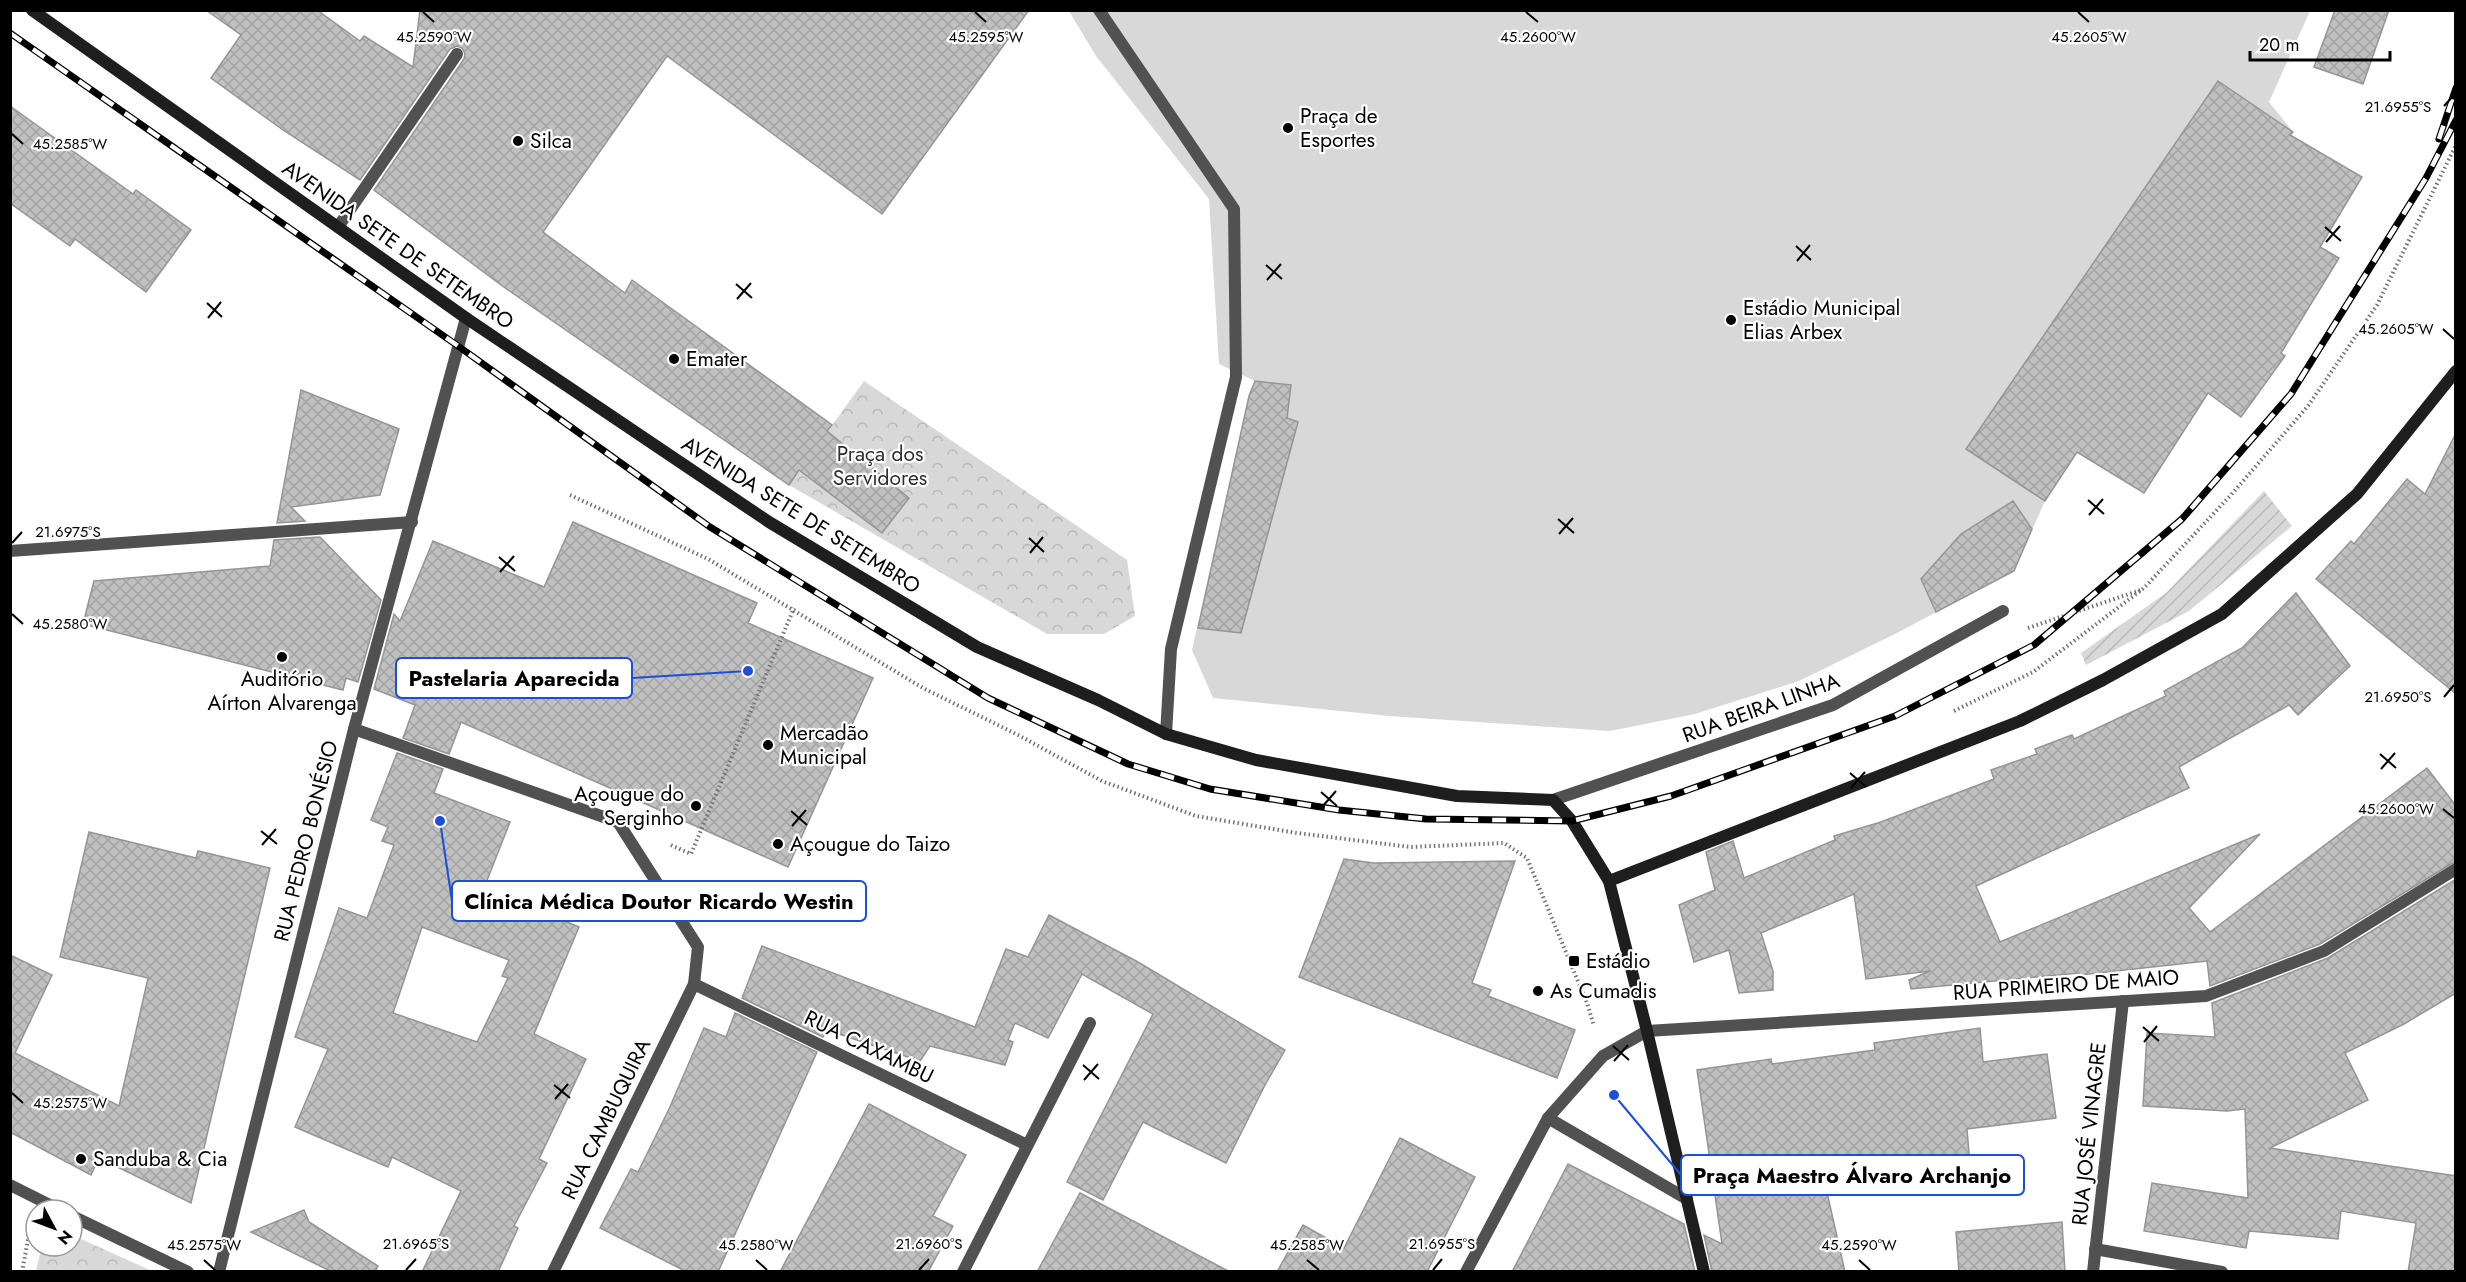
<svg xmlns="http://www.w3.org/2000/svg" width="2466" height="1282" font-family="Jost,sans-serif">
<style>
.forest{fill:url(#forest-crowns)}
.garden{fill:url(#garden-furrows)}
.pitch{fill:#d8d8d8}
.building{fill:url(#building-cross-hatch);stroke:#959595;stroke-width:1.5;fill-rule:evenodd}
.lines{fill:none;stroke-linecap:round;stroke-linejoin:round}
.path{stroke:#737373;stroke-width:4;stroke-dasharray:1.5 3;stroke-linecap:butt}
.lane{stroke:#515151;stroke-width:12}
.street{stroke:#515151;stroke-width:12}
.secondary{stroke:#1e1e1e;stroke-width:12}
.rail-casing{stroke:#000;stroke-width:7}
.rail{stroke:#fff;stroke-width:4.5;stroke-dasharray:14;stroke-linecap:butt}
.ticks{fill:none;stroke:#000;stroke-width:2}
.poi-dot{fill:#000;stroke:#fff;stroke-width:2}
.labels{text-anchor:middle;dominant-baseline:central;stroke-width:4.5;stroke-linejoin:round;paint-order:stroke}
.poi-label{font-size:21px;fill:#000;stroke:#fff;text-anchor:start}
.street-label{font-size:21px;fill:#000;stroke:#fff}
.park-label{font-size:21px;fill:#2f2f2f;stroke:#fff}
.ticks-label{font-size:15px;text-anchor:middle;fill:#000;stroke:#fff;stroke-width:4.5;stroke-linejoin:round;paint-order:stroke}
.leader{fill:none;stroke:#1d4ed8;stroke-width:2}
.callout-dot{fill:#1d4ed8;stroke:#fff;stroke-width:2}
.callout{fill:#fff;stroke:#1d4ed8;stroke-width:2}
.callout-label{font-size:22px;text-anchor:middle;font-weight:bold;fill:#000}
</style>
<defs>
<pattern id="forest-crowns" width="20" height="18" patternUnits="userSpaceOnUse" patternTransform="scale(1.5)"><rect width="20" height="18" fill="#d8d8d8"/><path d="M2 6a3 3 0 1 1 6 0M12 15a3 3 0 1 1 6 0" fill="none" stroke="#b8b8b8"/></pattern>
<pattern id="garden-furrows" width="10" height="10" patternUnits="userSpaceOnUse" patternTransform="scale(1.5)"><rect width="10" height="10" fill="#d8d8d8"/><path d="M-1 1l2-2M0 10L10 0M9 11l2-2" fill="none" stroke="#b8b8b8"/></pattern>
<pattern id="building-cross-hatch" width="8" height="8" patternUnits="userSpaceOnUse" patternTransform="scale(1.5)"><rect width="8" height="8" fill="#c0c0c0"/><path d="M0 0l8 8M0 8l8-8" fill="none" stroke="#a3a3a3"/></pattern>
</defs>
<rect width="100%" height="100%" fill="#fff"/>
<g class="forest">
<polygon points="864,381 1127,560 1135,616 1104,634 1047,634 789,485"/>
<polygon points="72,1235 152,1271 36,1271 42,1246 72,1246"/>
</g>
<polygon class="garden" points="2264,491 2292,526 2189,611 2086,665 2081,653 2166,593"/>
<polygon class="pitch" points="1069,11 2310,11 2269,102 2293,132 2045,501 2014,571 1897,633 1799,681 1695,714 1610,731 1389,716 1213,698 1192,650 1249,396 1255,381 1219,364 1209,199 1096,56"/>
<g class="building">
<polygon points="206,10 317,10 360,41 364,36 413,67 420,10 1029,10 882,214 667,56 543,232 625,293 632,280 832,425 827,431 909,498 882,533 799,470 789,485 501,285 374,190 464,59 465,54 462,48 457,46 450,49 360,180 283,130 211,78 241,35"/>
<polygon points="2335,10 2389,10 2363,84 2314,67"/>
<polygon points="2218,81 2293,132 2290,135 2362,177 2320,247 2339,258 2281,353 2285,356 2241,417 2208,393 2144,493 2077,452 2045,501 1966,449"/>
<polygon points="10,106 133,194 136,190 191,230 146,292 75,239 70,246 10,203"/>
<polygon points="1255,381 1291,385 1287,418 1298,422 1241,633 1198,628 1249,396"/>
<polygon points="301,390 399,429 380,495 291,507 305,521 277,523"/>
<polygon points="2456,433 2456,694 2316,579 2351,541 2354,544 2407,479 2425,494"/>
<polygon points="2013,501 2032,529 2014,571 1936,612 1921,579 1961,534"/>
<polygon points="573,522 757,603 748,623 873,678 788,867 461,722 449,754 403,738 415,705 374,689 394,614 400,621 433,541 544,587"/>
<polygon points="320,537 381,600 358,682 346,678 343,690 83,624 94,581 270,566 274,540"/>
<polygon points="2296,593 2350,666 2298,715 2289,705 2179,767 2189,788 1976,886 2000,942 2260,834 2189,908 2210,932 2427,768 2456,806 2456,861 2320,944 2210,986 2207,961 2080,975 2079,973 1911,989 1909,980 1930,971 1866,979 1854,894 1761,933 1773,971 1773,990 1739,993 1729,950 1694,962 1679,905 1715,890 1706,852 1733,841 1744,878 1835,840 1834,836 1881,822 1994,779 1991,770 2037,754 2035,749 2072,735 2074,739 2166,696 2164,691 2242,648"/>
<path d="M 397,753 L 443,769 L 434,793 L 510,822 L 484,888 L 579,927 L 534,1034 L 586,1059 L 539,1159 L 547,1163 L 514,1226 L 518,1228 L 498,1272 L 422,1272 L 461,1191 L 392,1157 L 388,1167 L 295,1127 L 328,1049 L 295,1037 L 339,908 L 367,918 L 394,845 L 382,841 L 388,827 L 371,820 ZM 422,927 L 509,960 L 502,976 L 508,978 L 477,1042 L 393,1013 Z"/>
<polygon points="89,832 196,858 198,851 270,868 191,1203 99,1158 91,1175 10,1132 10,955 52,975 15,1053 119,1106 148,978 60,957"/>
<polygon points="1344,859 1374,863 1515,861 1472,983 1491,990 1488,996 1575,1030 1557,1078 1299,977"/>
<polygon points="2456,879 2456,993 2404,1024 2345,1053 2368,1100 2270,1148 2456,1176 2456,1272 2408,1272 2416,1223 2341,1211 2338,1239 2249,1231 2246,1248 2144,1231 2152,1183 2248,1198 2245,1109 2227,1111 2143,1106 2147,1033 2215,1037 2212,1003 2328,958"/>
<polygon points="1049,915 1138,962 1285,1050 1265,1085 1226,1163 1143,1122 1103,1200 1067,1182 1153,1014 1082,974 1048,1038 1015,1023 1008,1040 1013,1042 1005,1065 930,1046 920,1061 827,1030 823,1037 742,998 762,946 975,1027 1006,949 1028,957"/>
<polygon points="735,1013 817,1052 718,1272 687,1272 600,1228 631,1169 638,1172 669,1109 704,1028 726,1037"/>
<polygon points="1980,1028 1983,1062 2047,1054 2056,1118 1967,1129 1971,1176 1826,1188 1845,1272 1712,1272 1704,1235 1722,1244 1697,1070 1771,1059 1772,1064 1875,1050 1874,1043"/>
<polygon points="869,1104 966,1155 933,1216 953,1226 928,1272 780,1272"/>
<polygon points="1400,1138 1475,1177 1427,1272 1277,1272 1303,1225 1344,1248"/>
<polygon points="1568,1164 1684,1224 1695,1272 1512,1272"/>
<polygon points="1080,1193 1230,1272 1037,1272"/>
<polygon points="304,1210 309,1222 378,1266 375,1272 332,1272 251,1232"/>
<polygon points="2062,1222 2065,1272 1959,1272 1956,1232"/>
</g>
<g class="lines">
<g class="path">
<polyline points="570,495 708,559 923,688 1020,736 1102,781 1196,816 1297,833 1410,847 1504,843 1527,858 1587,1003 1594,1026"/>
<polyline points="2028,628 2141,590"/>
<polyline points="1954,711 2033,672 2144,588 2230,496 2308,406 2377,305 2456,145"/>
<polyline points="671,845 691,854 794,608"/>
<polyline points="22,1272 30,1229"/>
</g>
<g class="lane">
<polyline points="1099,10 1234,209 1236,377 1171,649 1166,734"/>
<polyline points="338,227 457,54"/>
</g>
<g class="street">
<polyline points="10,551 412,522"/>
<polyline points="354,729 618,822 698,947 694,984 553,1272"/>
<polyline points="1553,800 1833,705 2003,611"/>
<polyline points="694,984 1027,1145"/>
<polyline points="1548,1118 1687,1199"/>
<polyline points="10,1185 60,1210"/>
<polyline points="72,1216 188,1272"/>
<polyline points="2095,1249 2222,1272"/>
<polyline points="219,1272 354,729 466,318"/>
<polyline points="963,1272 1090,1023"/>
<polyline points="1466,1272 1548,1118 1603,1056 1647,1031 2206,996 2324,951 2456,869"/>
<polyline points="2093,1272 2123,1001"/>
</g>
<g class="secondary">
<polyline points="32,10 466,318 769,522 977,647 1098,700 1166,734 1256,760 1457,796 1553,800 1572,821 1609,881 1647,1031 1704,1272"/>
<polyline points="1609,881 2020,721 2103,680 2222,614 2357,494 2456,371"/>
</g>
<g class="rail-casing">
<g id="rail">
<polyline points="10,33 458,346 710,527 988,698 1128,764 1210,789 1339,810 1426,819 1572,821 1671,796 1895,716 2034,645 2182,519 2291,394 2426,178 2456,120"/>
<polyline points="2439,139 2456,88"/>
</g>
</g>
<use href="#rail" class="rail"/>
</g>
<path class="ticks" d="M 423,12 L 434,22M 975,12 L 986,22M 1526,12 L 1538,22M 2078,12 L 2089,22M 2444,106 L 2454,95M 12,134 L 23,144M 2325,227 L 2341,241M 2326,242 L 2340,226M 1796,246 L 1811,260M 1797,261 L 1810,245M 1266,265 L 1282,279M 1267,280 L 1281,264M 736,284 L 752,298M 737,299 L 751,283M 207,303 L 222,317M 208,318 L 221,302M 2443,329 L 2454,339M 2088,500 L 2104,514M 2089,515 L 2103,499M 1558,519 L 1574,533M 1559,534 L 1573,518M 1029,538 L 1044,552M 12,543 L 22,532M 1030,553 L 1043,537M 499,557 L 515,571M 500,572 L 514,556M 12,614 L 23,624M 2444,697 L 2454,685M 2380,754 L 2396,768M 2381,769 L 2395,753M 1850,773 L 1866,787M 1851,788 L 1865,772M 1321,792 L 1337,806M 1322,807 L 1336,791M 2443,809 L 2454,818M 791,811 L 807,825M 792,826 L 806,810M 261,831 L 277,844M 262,845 L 276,829M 2143,1027 L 2159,1041M 2144,1042 L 2157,1026M 1613,1046 L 1629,1060M 1614,1061 L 1628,1045M 1083,1065 L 1099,1079M 1084,1080 L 1098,1064M 554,1085 L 570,1098M 12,1093 L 23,1103M 555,1099 L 568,1084M 204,1260 L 215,1270M 756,1260 L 767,1270M 1307,1260 L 1319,1270M 1859,1260 L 1870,1270M 406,1270 L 416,1259M 919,1270 L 929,1259M 1433,1270 L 1442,1259"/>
<g class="poi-dot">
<circle cx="1288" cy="128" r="6"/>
<circle cx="518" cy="141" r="6"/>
<circle cx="1731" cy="320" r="6"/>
<circle cx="674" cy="359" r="6"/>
<circle cx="282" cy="657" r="6"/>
<circle cx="768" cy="745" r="6"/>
<circle cx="696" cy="806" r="6"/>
<circle cx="778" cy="844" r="6"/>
<rect x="1568" y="955" width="12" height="12" rx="3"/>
<circle cx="1538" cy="991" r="6"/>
<circle cx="81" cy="1159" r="6"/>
</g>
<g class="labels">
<g class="poi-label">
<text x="1300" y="116">Praça de<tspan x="1300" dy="24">Esportes</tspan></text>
<text x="530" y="141">Silca</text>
<text x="1743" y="308">Estádio Municipal<tspan x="1743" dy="24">Elias Arbex</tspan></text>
<text x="686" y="359">Emater</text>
<text x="282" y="679" text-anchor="middle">Auditório<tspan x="282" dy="24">Aírton Alvarenga</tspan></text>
<text x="780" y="733">Mercadão<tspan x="780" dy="24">Municipal</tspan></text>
<text x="684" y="794" text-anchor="end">Açougue do<tspan x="684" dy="24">Serginho</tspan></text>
<text x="790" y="844">Açougue do Taizo</text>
<text x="1586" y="961">Estádio</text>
<text x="1550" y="991">As Cumadis</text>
<text x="93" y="1159">Sanduba &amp; Cia</text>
</g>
<g class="street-label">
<text transform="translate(398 245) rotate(35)">AVENIDA SETE DE SETEMBRO</text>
<text transform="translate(801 515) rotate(32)">AVENIDA SETE DE SETEMBRO</text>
<text transform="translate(1761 708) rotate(-20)">RUA BEIRA LINHA</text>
<text transform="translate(306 841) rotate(-76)">RUA PEDRO BONÉSIO</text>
<text transform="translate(2066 985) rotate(-4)">RUA PRIMEIRO DE MAIO</text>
<text transform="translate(869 1047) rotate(26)">RUA CAXAMBU</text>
<text transform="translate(606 1119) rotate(-64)">RUA CAMBUQUIRA</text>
<text transform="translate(2089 1134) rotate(-84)">RUA JOSÉ VINAGRE</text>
</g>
<g class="park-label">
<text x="880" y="454">Praça dos<tspan x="880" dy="24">Servidores</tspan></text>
</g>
</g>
<g class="ticks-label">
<text x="434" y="42">45.2590°W</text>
<text x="986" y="42">45.2595°W</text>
<text x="1538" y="42">45.2600°W</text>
<text x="2089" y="42">45.2605°W</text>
<text x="2398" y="112">21.6955°S</text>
<text x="70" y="149">45.2585°W</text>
<text x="2396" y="334">45.2605°W</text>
<text x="68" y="537">21.6975°S</text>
<text x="70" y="629">45.2580°W</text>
<text x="2398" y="702">21.6950°S</text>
<text x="2396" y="814">45.2600°W</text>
<text x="70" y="1108">45.2575°W</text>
<text x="416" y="1249">21.6965°S</text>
<text x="929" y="1249">21.6960°S</text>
<text x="1442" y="1249">21.6955°S</text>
<text x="204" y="1250">45.2575°W</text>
<text x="756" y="1250">45.2580°W</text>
<text x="1307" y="1250">45.2585°W</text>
<text x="1859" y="1250">45.2590°W</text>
</g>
<path class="leader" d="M748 671L632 678M440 821L452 901M1614 1095L1681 1175"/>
<g class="callout-dot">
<circle cx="748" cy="671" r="6"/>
<circle cx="440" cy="821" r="6"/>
<circle cx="1614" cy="1095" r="6"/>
</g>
<g class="callout">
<rect x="396" y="658" width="236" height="40" rx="6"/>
<rect x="452" y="881" width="414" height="40" rx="6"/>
<rect x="1681" y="1155" width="343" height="40" rx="6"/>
</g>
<g class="callout-label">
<text x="514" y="686">Pastelaria Aparecida</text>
<text x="659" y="909">Clínica Médica Doutor Ricardo Westin</text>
<text x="1852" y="1183">Praça Maestro Álvaro Archanjo</text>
</g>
<rect width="2466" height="1282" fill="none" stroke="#000000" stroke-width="24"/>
<g transform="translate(54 1228) rotate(131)"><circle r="28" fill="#ffffff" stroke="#999999" stroke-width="1.5"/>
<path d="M0-4.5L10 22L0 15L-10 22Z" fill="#000000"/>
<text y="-9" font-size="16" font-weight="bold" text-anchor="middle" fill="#000000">N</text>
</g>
<path d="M2250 51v9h140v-9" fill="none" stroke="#000000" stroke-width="3"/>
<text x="2259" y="51" font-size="18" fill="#000000" stroke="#ffffff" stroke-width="4.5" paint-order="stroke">20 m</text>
</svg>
